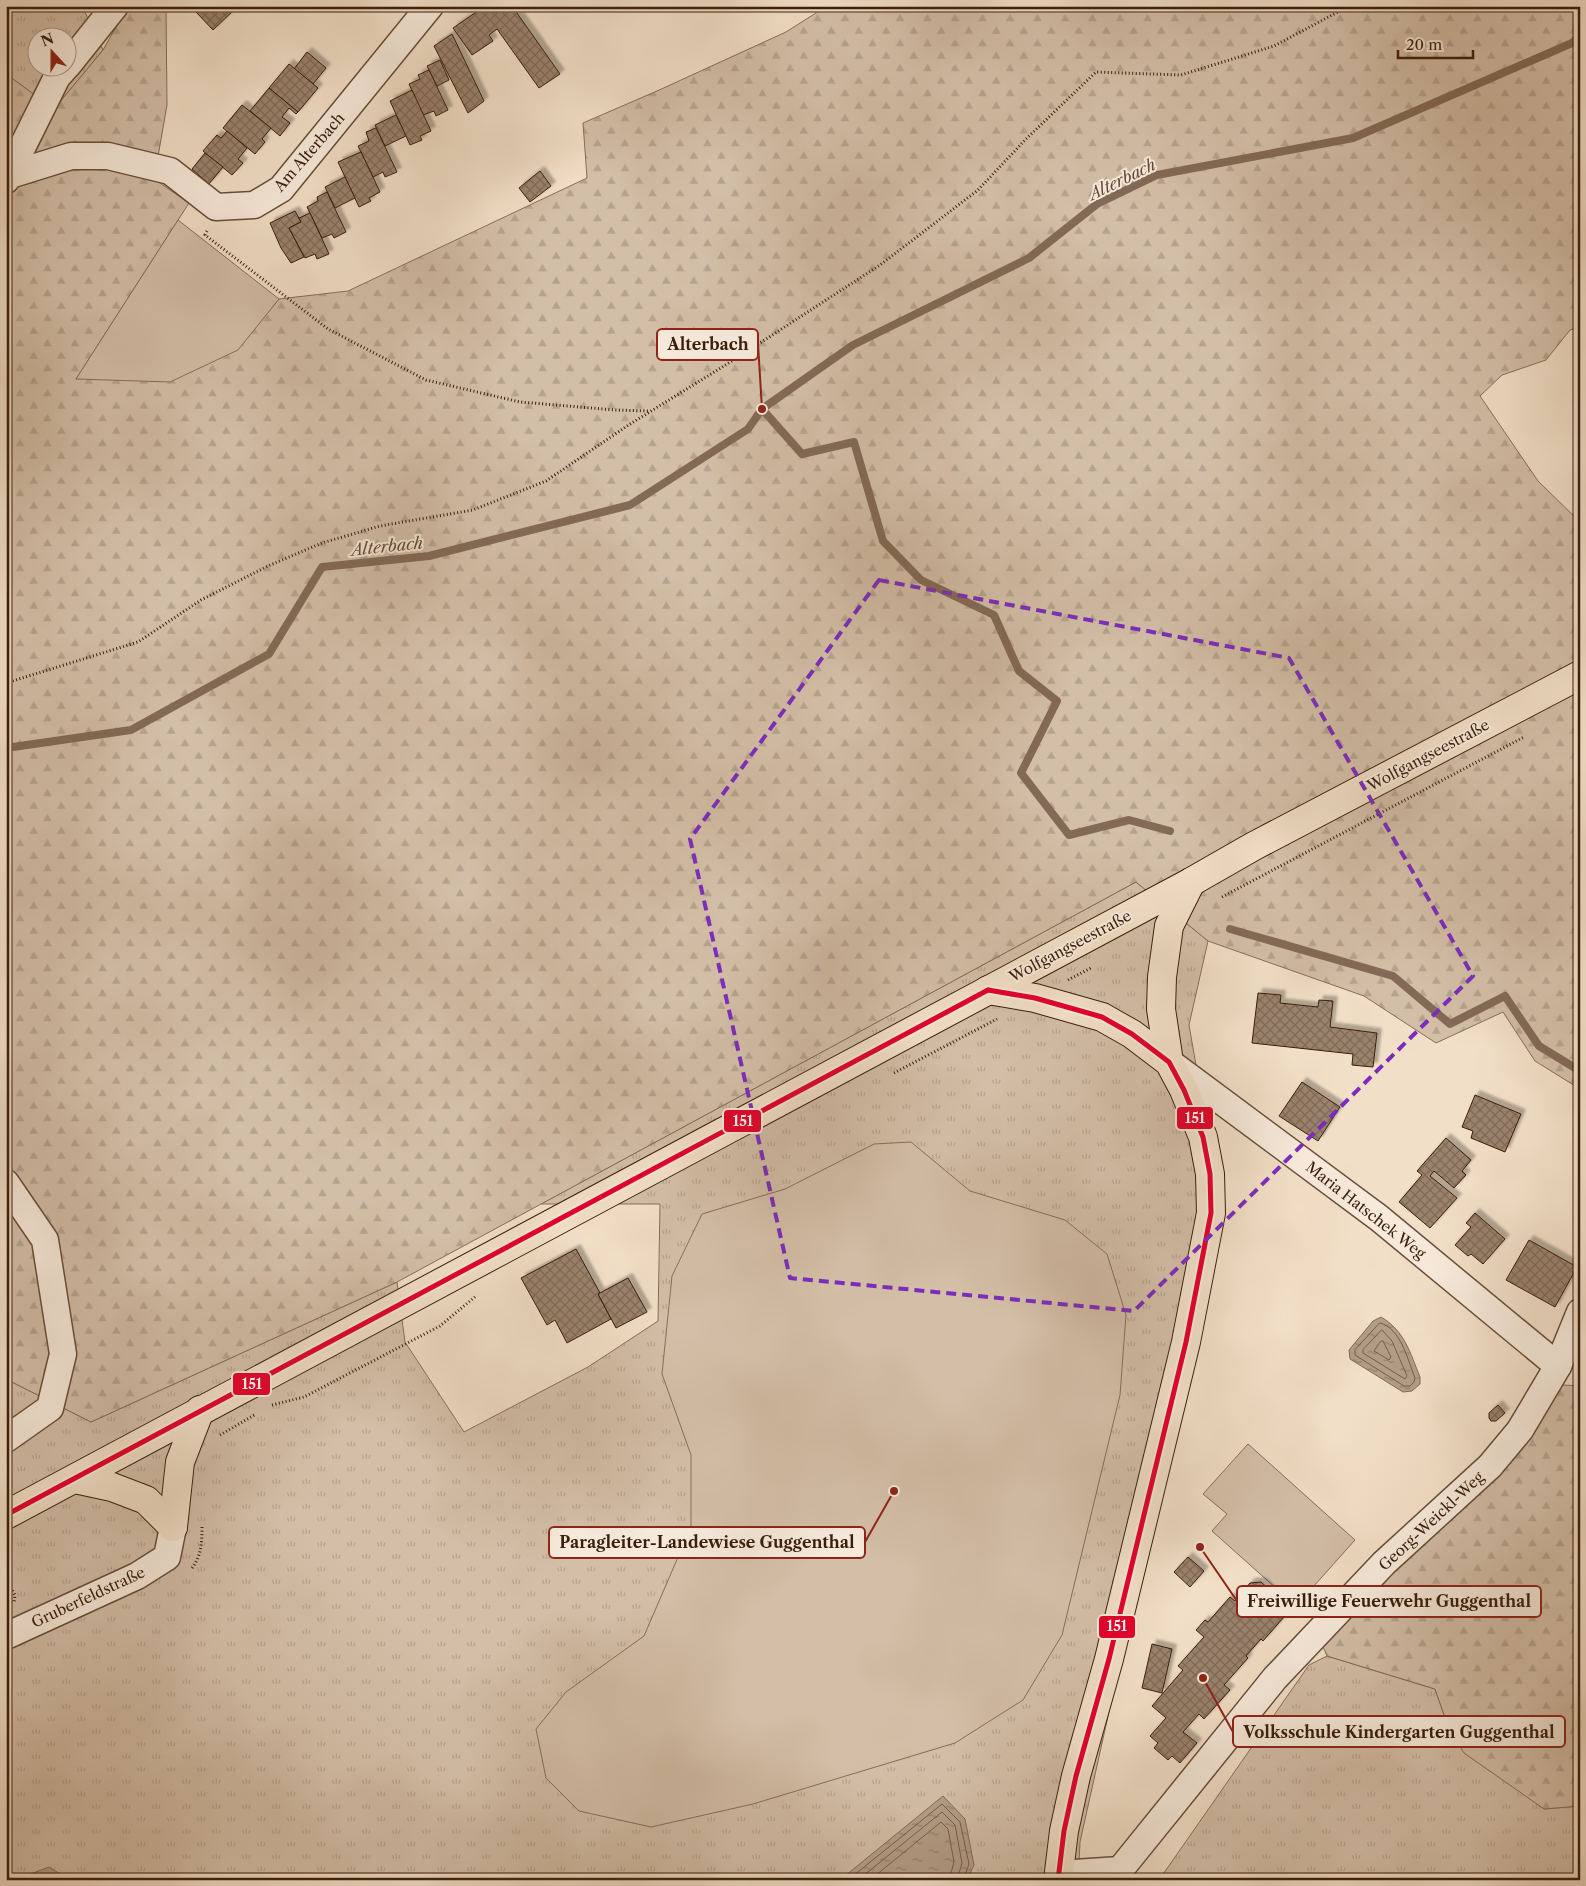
<svg xmlns="http://www.w3.org/2000/svg" width="1586" height="1886" font-family="'Libre Caslon Text',serif">
<style>
.grass{fill:url(#grass-tufts);stroke:#866e5a;fill-rule:evenodd}
.forest{fill:url(#forest-firs);stroke:#866e5a}
.park{fill:#d3bea7;stroke:#866e5a}
.water{fill:url(#water-ripples);stroke:#836a56}
.lines{fill:none;stroke-linecap:round;stroke-linejoin:round}
.shore{stroke:#765e4a;stroke-width:1}
.stream{stroke:#836a56;stroke-width:8}
.building{fill:url(#building-cross-hatch);stroke:#3a1e0c;filter:url(#shadow)}
.minor-casing{stroke:#684e3b;stroke-width:29}
.major-casing{stroke:#3a1e0c;stroke-width:30}
.path{stroke:#3a1e0c;stroke-width:3;stroke-dasharray:1 2.5;stroke-linecap:butt}
.minor{stroke:#f7eadb;stroke-width:26}
.major{stroke:#f2dfc7;stroke-width:28}
.bus-1-casing{stroke:#f7eadb;stroke-width:9}
.bus-1{stroke:#e4002b;stroke-width:5}
.marked{fill:none;stroke:#7b2cbf;stroke-width:4;stroke-dasharray:10 6;stroke-linejoin:round}
.labels{text-anchor:middle;dominant-baseline:central;stroke-width:4;stroke-linejoin:round;paint-order:stroke}
.street-label{font-size:15px;fill:#3a1e0c;stroke:#f7eadb}
.water-label{font-size:16px;font-style:italic;fill:#644a37;stroke:#f7eadb}
.leader{fill:none;stroke:#8f2418;stroke-width:2}
.callout-dot{fill:#8f2418;stroke:#f7eadb;stroke-width:2}
.callout{fill:#f7eadb;stroke:#8f2418;stroke-width:2}
.callout-label{font-size:16px;text-anchor:middle;font-weight:bold;fill:#3a1e0c}
.line-badge{stroke:#f7eadb;stroke-width:2}
.badge-label{font-size:14px;text-anchor:middle;font-weight:bold;fill:#fff}
</style>
<defs>
<pattern id="grass-tufts" width="24" height="20" patternUnits="userSpaceOnUse" patternTransform="scale(1.25)"><rect width="24" height="20" fill="#d3bea7"/><path d="M3 7l-1-3M5 7V3M7 7l1-3M15 17l-1-3M17 17v-4M19 17l1-3" fill="none" stroke="#b6a38f"/></pattern>
<pattern id="forest-firs" width="22" height="20" patternUnits="userSpaceOnUse" patternTransform="scale(1.25)"><rect width="22" height="20" fill="#d3bea7"/><path d="M5 1l3.5 6h-7zM16 11l3.5 6h-7z" fill="#b6a38f"/></pattern>
<pattern id="water-ripples" width="26" height="14" patternUnits="userSpaceOnUse" patternTransform="scale(1.25)"><rect width="26" height="14" fill="#b39d87"/><path d="M2 4q2-2 4 0t4 0M15 11q2-2 4 0t4 0" fill="none" stroke="#937f6d"/></pattern>
<pattern id="building-cross-hatch" width="8" height="8" patternUnits="userSpaceOnUse" patternTransform="scale(1.25)"><rect width="8" height="8" fill="#9a826d"/><path d="M0 0l8 8M0 8l8-8" fill="none" stroke="#7f6a58"/></pattern>
<filter id="shadow"><feDropShadow dx="4.5" dy="-4.5" stdDeviation="1" flood-color="#0004"/></filter>
</defs>
<rect width="100%" height="100%" fill="#f2dfc7"/>
<filter id="stains"><feTurbulence type="fractalNoise" baseFrequency=".004" numOctaves="4"/><feColorMatrix values="0 0 0 0 .2 0 0 0 0 .09 0 0 0 0 .02 0 0 0 .5 -.17"/></filter>
<radialGradient id="worn" r=".72"><stop offset=".6" stop-color="#630" stop-opacity="0"/><stop offset="1" stop-color="#630" stop-opacity=".3"/></radialGradient>
<g class="grass">
<path d="M 6,6 L 82,6 L 103,50 L 54,109 L 6,74 ZM 38,38 L 68,38 L 68,68 L 38,68 Z"/>
<polygon points="1136,882 1208,941 1189,1025 1221,1209 1080,1842 1078,1880 6,1880 6,1379 91,1422 397,1282 405,1342 464,1432 588,1367 658,1321 660,1204 541,1204"/>
<polygon points="1327,1656 1435,1689 1449,1729 1544,1809 1580,1806 1580,1880 1159,1880 1309,1665"/>
</g>
<g class="forest">
<polygon points="128,6 166,6 167,105 154,179 189,203 76,379 237,350 279,299 348,291 587,178 583,123 657,91 786,32 827,6 1580,6 1580,327 1570,330 1546,360 1502,375 1480,396 1538,481 1580,522 1580,1089 1535,1061 1503,1012 1436,1043 1364,996 1208,941 1136,882 397,1282 91,1422 6,1379 6,74 54,109 103,50"/>
<polygon points="1563,1385 1580,1386 1580,1806 1544,1809 1464,1753 1449,1729 1435,1689 1327,1656 1316,1630"/>
</g>
<g class="park">
<polygon points="178,220 279,299 238,350 170,382 76,379"/>
<polygon points="911,1142 970,1191 1065,1220 1107,1254 1126,1315 1120,1395 1062,1635 1023,1700 955,1743 753,1804 651,1827 579,1811 546,1778 536,1729 566,1692 644,1636 691,1527 691,1455 662,1374 672,1276 702,1214 785,1189 874,1144"/>
<polygon points="1248,1444 1355,1540 1296,1606 1212,1531 1227,1514 1203,1494"/>
</g>
<g class="water">
<path d="M 1381,1317 C 1405,1331 1410,1353 1420,1377 L 1420,1384 L 1412,1391 L 1403,1392 L 1350,1359 L 1349,1350 L 1373,1321 Z"/>
<polygon points="943,1796 965,1819 974,1865 967,1880 840,1880"/>
<polygon points="49,1867 70,1880 19,1880 20,1878"/>
</g>
<g class="lines">
<g class="shore">
<path d="M 1380,1323 C 1401,1328 1408,1361 1415,1378 L 1414,1382 L 1410,1386 L 1404,1386 L 1355,1355 L 1355,1350 Z"/>
<polygon points="1382,1330 1392,1341 1407,1376 1405,1379 1363,1353 1363,1350"/>
<polygon points="1383,1341 1391,1357 1389,1360 1374,1351 1380,1342"/>
<polyline points="848,1880 942,1804 960,1822 969,1864 963,1880"/>
<polyline points="858,1880 942,1812 955,1825 962,1863 957,1880"/>
<polyline points="870,1880 941,1822 948,1829 954,1862 949,1880"/>
</g>
<g class="stream">
<polyline points="762,409 802,454 854,442 883,541 921,580 994,615 1019,671 1057,701 1021,773 1069,835 1129,820 1170,831"/>
<polyline points="6,748 131,730 269,654 322,567 429,556 630,505 748,429 762,409 853,345 1029,258 1097,204 1157,175 1353,138 1572,43 1580,36"/>
<polyline points="1230,929 1393,976 1450,1024 1505,996 1539,1046 1580,1071"/>
</g>
</g>
<g class="building">
<polygon points="203,6 232,6 235,9 213,30 196,12"/>
<polygon points="485,6 512,6 560,74 539,88 497,29 489,35 493,41 472,55 453,28"/>
<polygon points="452,34 484,101 468,113 434,46"/>
<polygon points="307,52 326,68 313,84 294,69"/>
<polygon points="440,60 449,80 437,86 427,66"/>
<polygon points="289,64 318,88 298,112 269,88"/>
<polygon points="429,70 448,110 436,116 434,111 423,115 409,84 420,79 418,75"/>
<polygon points="269,88 298,112 296,114 289,108 282,117 290,123 280,136 250,111"/>
<polygon points="412,90 431,131 420,136 422,140 410,145 390,101"/>
<polygon points="242,105 271,128 262,139 265,142 255,154 223,128"/>
<polygon points="396,115 406,136 385,146 375,125"/>
<polygon points="376,128 397,172 385,177 383,172 373,177 358,146 369,141 366,132"/>
<polygon points="227,131 247,148 238,159 243,163 232,175 203,151 217,135 221,138"/>
<polygon points="361,152 380,192 369,198 371,201 359,207 338,162"/>
<polygon points="205,153 223,167 209,184 192,169"/>
<polygon points="540,171 551,186 530,202 519,188"/>
<polygon points="345,177 355,198 335,208 325,187"/>
<polygon points="327,192 346,232 334,238 332,234 322,238 307,207 318,201 317,197"/>
<polygon points="295,211 301,222 289,228 304,257 291,263 281,248 270,223"/>
<polygon points="310,213 329,254 317,259 315,254 305,258 289,228 301,222 299,218"/>
<polygon points="1258,993 1281,995 1280,1003 1318,1007 1319,1000 1333,1001 1330,1027 1377,1033 1373,1067 1352,1065 1353,1054 1252,1043"/>
<polygon points="1302,1082 1340,1107 1318,1141 1279,1116"/>
<polygon points="1475,1095 1521,1114 1505,1152 1471,1138 1473,1131 1462,1127"/>
<polygon points="1446,1138 1471,1160 1462,1171 1466,1175 1454,1188 1434,1171 1430,1176 1457,1198 1430,1228 1399,1202 1422,1175 1417,1171"/>
<polygon points="1475,1213 1505,1239 1483,1264 1471,1254 1468,1256 1455,1245 1471,1227 1466,1223"/>
<polygon points="1529,1240 1577,1267 1555,1307 1506,1280"/>
<polygon points="576,1249 600,1293 598,1294 611,1319 567,1343 555,1320 547,1325 521,1278"/>
<polygon points="628,1278 647,1312 616,1328 598,1294"/>
<polygon points="1498,1405 1505,1413 1496,1421 1491,1421 1489,1418 1489,1413"/>
<polygon points="1188,1557 1204,1571 1190,1587 1174,1572"/>
<polygon points="1261,1582 1291,1609 1263,1641 1261,1639 1246,1656 1248,1658 1224,1685 1230,1690 1204,1719 1199,1714 1183,1732 1197,1743 1180,1763 1172,1756 1168,1760 1154,1748 1158,1743 1150,1736 1166,1718 1152,1706 1183,1670 1178,1666 1204,1637 1196,1630 1205,1620 1208,1622 1230,1597 1235,1601 1250,1583"/>
<polygon points="1152,1644 1172,1649 1162,1693 1142,1688"/>
</g>
<g class="lines">
<g class="minor-casing">
<g id="minor">
<polyline points="68,65 115,6"/>
<polyline points="10,175 71,156 108,156 170,171 216,207 254,205 281,189 430,6"/>
<polyline points="6,180 57,77 65,68"/>
<polyline points="1169,1062 1379,1218 1558,1366"/>
<polyline points="6,1183 45,1240 63,1354 50,1408 6,1439"/>
<polyline points="6,1636 137,1576 167,1557 173,1527"/>
<polyline points="1059,1874 1120,1870 1275,1678 1384,1563 1490,1466 1520,1430 1558,1366 1580,1312"/>
</g>
</g>
<g class="major-casing">
<g id="major">
<polyline points="988,990 1035,998 1102,1017 1132,1034 1169,1062 1184,1090 1203,1137 1210,1174 1211,1213 1186,1342 1109,1659 1076,1776 1064,1831 1058,1880"/>
<polyline points="1169,1062 1161,1009 1162,977 1169,926 1191,882"/>
<polyline points="75,1479 112,1487 146,1500 173,1527"/>
<polyline points="6,1515 1191,882 1254,846 1580,675"/>
<polyline points="173,1527 180,1462 200,1410"/>
</g>
</g>
<g class="path">
<polyline points="207,231 205,235 328,329 426,380 520,402 615,410 649,411"/>
<polyline points="6,683 138,642 201,600 268,566 322,543 380,526 473,510 546,481 627,426 740,356 880,265 978,190 1026,139 1096,72 1181,75 1274,46 1349,6"/>
<polyline points="1222,897 1524,737"/>
<polyline points="1068,980 1091,968"/>
<polyline points="894,1073 997,1019"/>
<polyline points="272,1405 304,1397 440,1326 476,1296"/>
<polyline points="220,1435 256,1414"/>
<path d="M 192,1568 C 202,1555 202,1541 202,1525"/>
<polyline points="6,1588 12,1590 15,1595 14,1603"/>
</g>
<use href="#minor" class="minor"/>
<use href="#major" class="major"/>
<g class="bus-1-casing">
<g id="bus-1">
<polyline points="988,990 1035,998 1102,1017 1132,1034 1169,1062 1184,1090 1203,1137 1210,1174 1211,1213 1186,1342 1109,1659 1076,1776 1064,1831 1058,1880"/>
<polyline points="6,1515 988,990"/>
</g>
</g>
<use href="#bus-1" class="bus-1"/>
</g>
<path class="marked" d="M 879,580 L 1289,658 L 1473,976 L 1134,1311 L 790,1278 L 690,839 Z"/>
<g class="labels">
<g class="street-label">
<text transform="translate(309 152) rotate(-49)">Am Alterbach</text>
<text transform="translate(1428 755) rotate(-28)">Wolfgangseestraße</text>
<text transform="translate(1070 946) rotate(-28)">Wolfgangseestraße</text>
<text transform="translate(1366 1210) rotate(38)">Maria Hatschek Weg</text>
<text transform="translate(1431 1521) rotate(-43)">Georg-Weickl-Weg</text>
<text transform="translate(88 1597) rotate(-25)">Gruberfeldstraße</text>
</g>
<g class="water-label">
<text transform="translate(1122 179) rotate(-26)">Alterbach</text>
<text transform="translate(387 546) rotate(-6)">Alterbach</text>
</g>
</g>
<path class="leader" d="M762 409L758 344M894 1491L865 1542M1200 1547L1237 1601M1203 1678L1233 1732"/>
<g class="callout-dot">
<circle cx="762" cy="409" r="5"/>
<circle cx="894" cy="1491" r="5"/>
<circle cx="1200" cy="1547" r="5"/>
<circle cx="1203" cy="1678" r="5"/>
</g>
<g class="callout">
<rect x="657" y="329" width="101" height="31" rx="5"/>
<rect x="549" y="1527" width="316" height="31" rx="5"/>
<rect x="1237" y="1586" width="304" height="31" rx="5"/>
<rect x="1233" y="1716" width="332" height="31" rx="5"/>
</g>
<g class="callout-label">
<text x="708" y="350">Alterbach</text>
<text x="707" y="1548">Paragleiter-Landewiese Guggenthal</text>
<text x="1389" y="1607">Freiwillige Feuerwehr Guggenthal</text>
<text x="1399" y="1738">Volksschule Kindergarten Guggenthal</text>
</g>
<g class="line-badge">
<rect x="1176" y="1106" width="38" height="24" rx="5" fill="#e4002b"/>
<rect x="723" y="1109" width="39" height="24" rx="5" fill="#e4002b"/>
<rect x="232" y="1372" width="39" height="24" rx="5" fill="#e4002b"/>
<rect x="1098" y="1615" width="38" height="24" rx="5" fill="#e4002b"/>
</g>
<g class="badge-label">
<text x="1195" y="1123">151</text>
<text x="743" y="1126">151</text>
<text x="252" y="1389">151</text>
<text x="1117" y="1631">151</text>
</g>
<rect width="1586" height="1886" fill="none" stroke="#f2dfc7" stroke-width="25"/>
<rect x="8" y="8" width="1571" height="1871" fill="none" stroke="#3a1e0c" stroke-width="2.5"/>
<rect x="12" y="12" width="1561" height="1861" fill="none" stroke="#3a1e0c"/>
<g transform="translate(52 52) rotate(339)"><circle r="24" fill="#f7eadb" stroke="#ab9888"/>
<path d="M0-4L9 19L0 12L-9 19Z" fill="#8f2418"/>
<text y="-8" font-size="14" font-weight="bold" text-anchor="middle" fill="#3a1e0c">N</text>
</g>
<path d="M1398 50v8h75v-8" fill="none" stroke="#3a1e0c" stroke-width="2.5"/>
<text x="1406" y="50" font-size="15" fill="#3a1e0c" stroke="#f7eadb" stroke-width="4" paint-order="stroke">20 m</text>
<rect width="100%" height="100%" filter="url(#stains)"/>
<rect width="100%" height="100%" fill="url(#worn)"/>
</svg>
